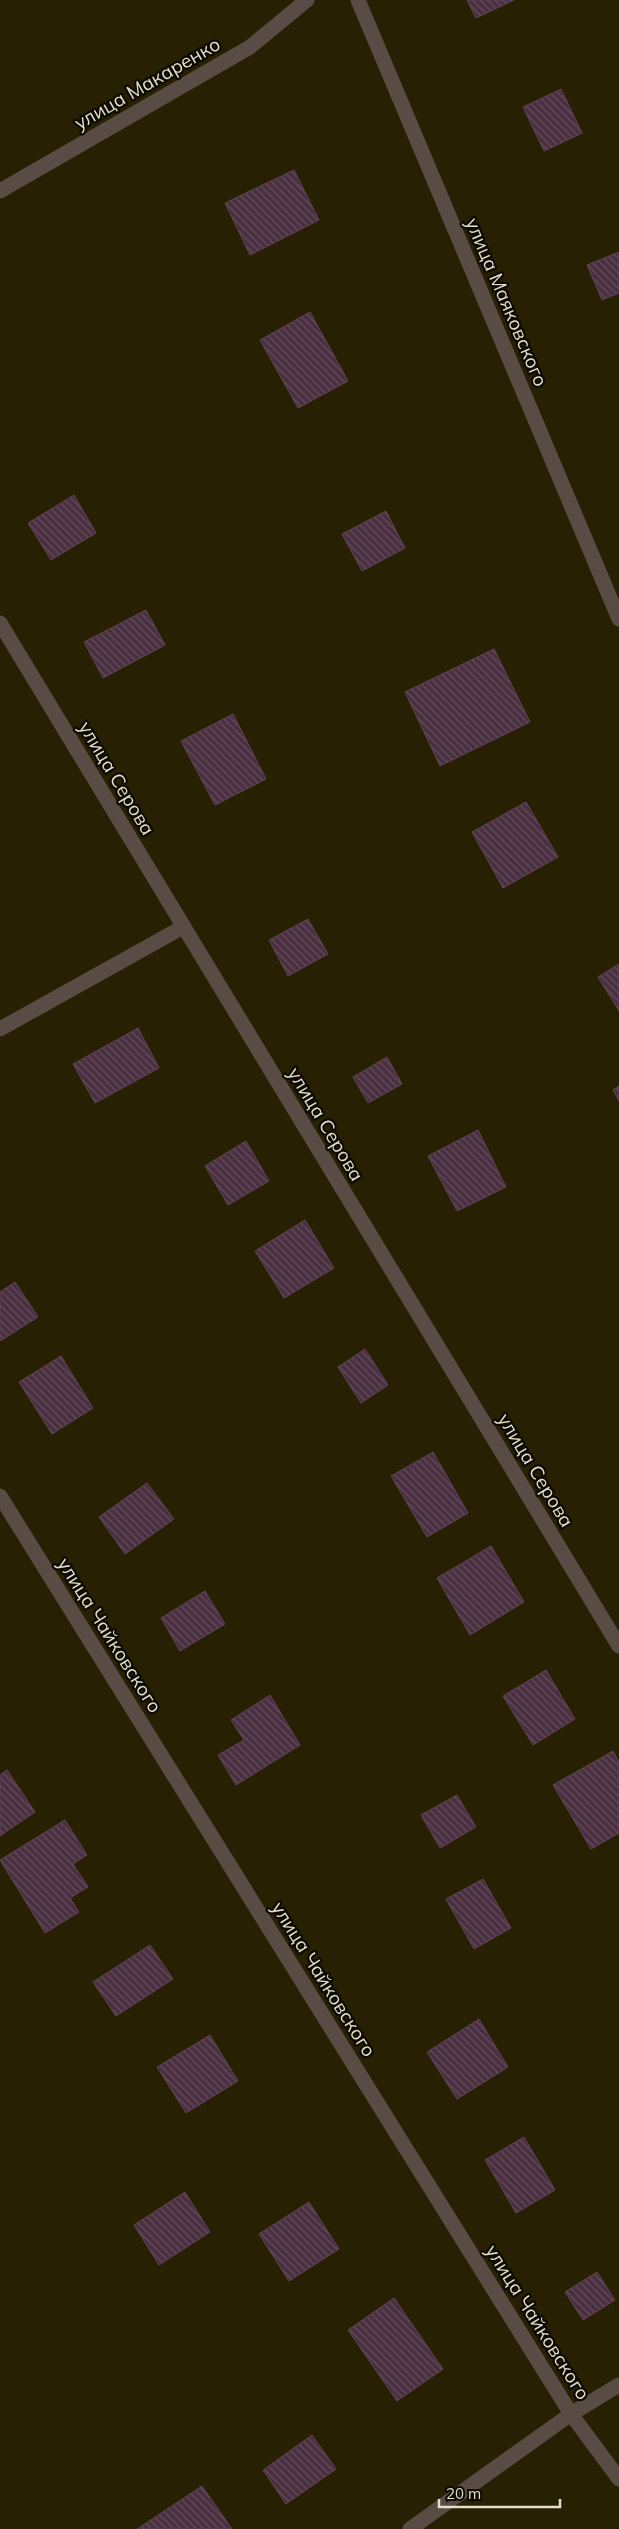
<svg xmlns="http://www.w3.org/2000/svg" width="619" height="2529" font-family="Mulish,sans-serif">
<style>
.building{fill:url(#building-back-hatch);stroke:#5f4357}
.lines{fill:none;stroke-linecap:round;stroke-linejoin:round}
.service{stroke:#594c44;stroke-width:15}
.minor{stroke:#594c44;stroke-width:15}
.labels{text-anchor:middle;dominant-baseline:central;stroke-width:4.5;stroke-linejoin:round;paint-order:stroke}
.street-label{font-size:19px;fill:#e3dfcd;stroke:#0d0a02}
</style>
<defs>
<pattern id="building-back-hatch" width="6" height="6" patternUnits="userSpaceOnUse" patternTransform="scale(1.25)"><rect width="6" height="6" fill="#4a2f41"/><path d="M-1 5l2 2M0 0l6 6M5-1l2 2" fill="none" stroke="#644d5b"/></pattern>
</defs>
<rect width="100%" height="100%" fill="#272002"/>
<g class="building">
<polygon points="467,0 514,0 476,18"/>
<polygon points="561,89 582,133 544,151 523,107"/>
<polygon points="294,170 319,220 250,255 225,203"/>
<polygon points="619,252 619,293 602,300 587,265"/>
<polygon points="310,312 348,381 298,408 260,340"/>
<polygon points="74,495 96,533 51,560 28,523"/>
<polygon points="386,511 405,548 362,571 342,534"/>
<polygon points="146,610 165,645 103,678 84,642"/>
<polygon points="494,649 530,722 440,766 405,692"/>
<polygon points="233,714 266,779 215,805 181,741"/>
<polygon points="526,802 558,857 503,888 472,832"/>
<polygon points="308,919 328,954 288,976 269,940"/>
<polygon points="619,964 619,1011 598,977"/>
<polygon points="138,1028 159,1068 95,1103 73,1064"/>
<polygon points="387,1057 402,1084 368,1103 353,1077"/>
<polygon points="619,1086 619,1101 613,1090"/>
<polygon points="478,1130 506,1187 457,1211 428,1156"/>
<polygon points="246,1141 269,1181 228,1205 205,1166"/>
<polygon points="305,1220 334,1268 284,1298 255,1251"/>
<polygon points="15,1282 38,1317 0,1341 0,1292"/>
<polygon points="365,1349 388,1385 361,1403 338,1367"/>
<polygon points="61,1356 93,1408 52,1434 19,1382"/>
<polygon points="433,1452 468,1513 427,1537 391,1476"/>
<polygon points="147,1483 174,1519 125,1554 99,1517"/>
<polygon points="491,1546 524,1602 470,1635 437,1578"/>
<polygon points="205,1591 225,1624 180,1651 161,1618"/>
<polygon points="546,1670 575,1719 533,1745 503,1696"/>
<polygon points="270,1695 300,1745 236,1785 218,1755 244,1740 231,1720"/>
<polygon points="613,1751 619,1762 619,1833 591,1849 553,1785"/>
<polygon points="7,1770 35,1812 0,1836 0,1775"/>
<polygon points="457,1795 476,1827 440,1848 421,1815"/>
<polygon points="65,1820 87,1855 73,1864 88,1887 70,1898 79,1912 45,1933 0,1860"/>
<polygon points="483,1879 511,1928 474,1949 446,1899"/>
<polygon points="150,1945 173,1979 116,2016 93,1982"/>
<polygon points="479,2019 508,2067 457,2099 427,2052"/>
<polygon points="210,2035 238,2081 186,2113 157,2067"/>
<polygon points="524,2137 555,2190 516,2213 485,2160"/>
<polygon points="185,2192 210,2232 159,2265 134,2225"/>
<polygon points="309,2202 339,2249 289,2281 259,2234"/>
<polygon points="597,2272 615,2300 583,2320 565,2292"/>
<polygon points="394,2298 443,2369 397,2401 348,2330"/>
<polygon points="312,2435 336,2469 286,2504 263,2470"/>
<polygon points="202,2486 232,2529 137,2529"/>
</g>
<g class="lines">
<polyline class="service" points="0,1029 183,927"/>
<g class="minor">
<polyline points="358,0 619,619"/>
<polyline points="0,191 250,47 307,0"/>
<polyline points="0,623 619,1646"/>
<polyline points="0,1496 571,2414 619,2479"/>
<polyline points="410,2529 571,2414 619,2385"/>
</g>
</g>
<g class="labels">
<g class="street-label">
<text transform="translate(147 83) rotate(-30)">улица Макаренко</text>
<text transform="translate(507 302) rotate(67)">улица Маяковского</text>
<text transform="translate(117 778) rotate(59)">улица Серова</text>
<text transform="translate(326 1124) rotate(59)">улица Серова</text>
<text transform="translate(536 1470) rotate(59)">улица Серова</text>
<text transform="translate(110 1635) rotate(58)">улица Чайковского</text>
<text transform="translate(324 1979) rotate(58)">улица Чайковского</text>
<text transform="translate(538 2322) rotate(58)">улица Чайковского</text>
</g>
</g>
<path d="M439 2499v8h121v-8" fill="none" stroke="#e3dfcd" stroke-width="2.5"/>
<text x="446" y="2499" font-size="15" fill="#e3dfcd" stroke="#0d0a02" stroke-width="4" paint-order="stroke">20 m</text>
</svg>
